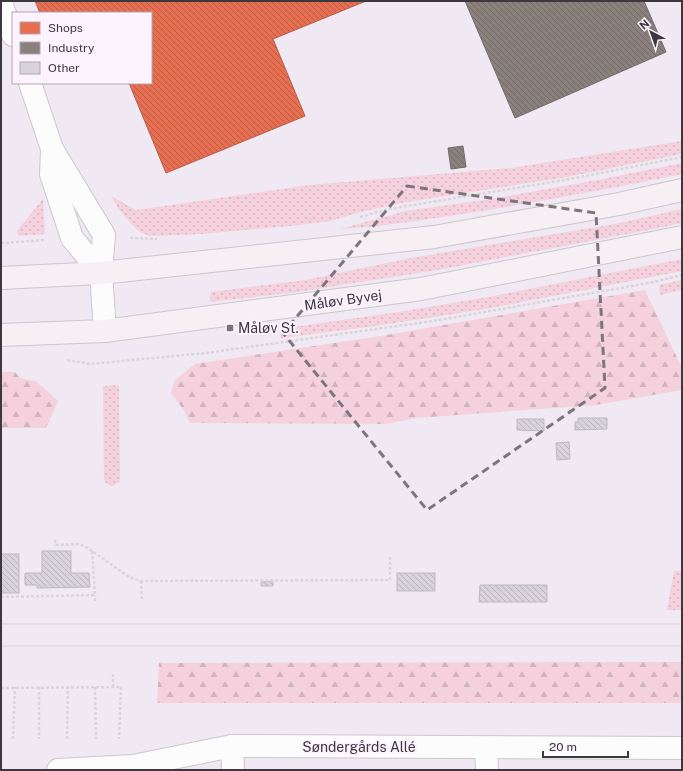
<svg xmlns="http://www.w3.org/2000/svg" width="683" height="771" font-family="'Public Sans',sans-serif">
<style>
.grass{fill:url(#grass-dots)}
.forest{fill:url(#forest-firs)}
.shops{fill:url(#shops-back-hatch);stroke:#b45e4b}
.industry{fill:url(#industry-back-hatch);stroke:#736b69}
.building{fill:url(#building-back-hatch);stroke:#bdb9c1}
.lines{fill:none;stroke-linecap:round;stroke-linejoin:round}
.minor-casing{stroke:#ccc6ce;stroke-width:24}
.major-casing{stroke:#cbc7cc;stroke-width:24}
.path{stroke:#d8d6d9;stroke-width:2.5;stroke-dasharray:3 2;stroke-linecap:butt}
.minor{stroke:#fdfcfd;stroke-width:22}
.major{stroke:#f6f0f5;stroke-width:22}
.tram{stroke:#d7d5d8;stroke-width:1}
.marked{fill:none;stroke:#7c757d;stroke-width:3;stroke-dasharray:8 5;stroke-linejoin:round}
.poi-dot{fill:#7c757d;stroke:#fcf3ff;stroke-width:1.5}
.labels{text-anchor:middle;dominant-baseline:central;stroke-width:4;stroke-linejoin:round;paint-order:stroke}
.street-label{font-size:14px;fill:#3d373e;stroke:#fcf3ff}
.poi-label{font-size:14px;fill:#3d373e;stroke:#fcf3ff;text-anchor:start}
</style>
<defs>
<pattern id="grass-dots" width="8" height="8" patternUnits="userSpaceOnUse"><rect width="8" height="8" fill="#f4d1dd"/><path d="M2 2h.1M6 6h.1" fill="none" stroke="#d2b4bf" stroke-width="1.8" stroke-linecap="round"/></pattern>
<pattern id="forest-firs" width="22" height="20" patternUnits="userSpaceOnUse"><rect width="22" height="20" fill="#f4d1dd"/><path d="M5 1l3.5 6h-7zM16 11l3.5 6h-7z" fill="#d2b4bf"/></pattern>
<pattern id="shops-back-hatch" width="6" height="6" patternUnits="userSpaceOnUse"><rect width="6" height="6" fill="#e76f51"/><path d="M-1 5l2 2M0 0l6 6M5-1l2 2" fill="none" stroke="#bc5c45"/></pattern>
<pattern id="industry-back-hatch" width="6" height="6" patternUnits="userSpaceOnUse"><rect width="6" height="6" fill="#8a817c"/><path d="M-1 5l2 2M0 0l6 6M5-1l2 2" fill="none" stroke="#726a67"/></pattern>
<pattern id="building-back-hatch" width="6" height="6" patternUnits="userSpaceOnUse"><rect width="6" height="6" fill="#d7d2db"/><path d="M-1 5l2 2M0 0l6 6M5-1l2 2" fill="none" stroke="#b9b5bd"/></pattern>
</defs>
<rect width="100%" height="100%" fill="#f0e8f2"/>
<g class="grass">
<polygon points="682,141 682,154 567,177 401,203 361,212 330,221 300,225 202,234 149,236 137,230 121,212 111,196 136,210 310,185 511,168"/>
<path d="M 682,163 L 682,174 C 602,190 523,205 443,217 C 409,222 375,227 340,229 L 406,211 L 491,199 L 598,180 Z"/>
<polygon points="43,199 45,234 19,236 17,231"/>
<polygon points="682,209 682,223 648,230 437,270 297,292 210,302 211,292 306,280 411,258 615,224"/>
<polygon points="682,259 682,271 486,309 375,326 281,338 280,329 405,311 494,296"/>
<polygon points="682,280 682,290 660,295 659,285"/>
<polygon points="119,385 120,479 120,482 112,486 106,483 104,478 103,386"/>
<polygon points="674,571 682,571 682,610 667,610"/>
</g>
<g class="forest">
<polygon points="645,290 682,368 682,390 596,405 416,418 385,424 190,423 185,412 171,393 175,380 195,364 381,336"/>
<polygon points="1,372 15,372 20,378 36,381 58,401 46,428 1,428"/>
<polygon points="682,662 682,703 157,703 159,663"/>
</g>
<polygon class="shops" points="35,1 366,1 273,39 305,116 166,173 129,83 151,83 151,13 40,13"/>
<g class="industry">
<polygon points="465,1 644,1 666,52 515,118"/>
<polygon points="463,146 466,167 451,169 448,148"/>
</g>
<g class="building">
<polygon points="578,418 607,418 607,429 575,430 575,422 578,422"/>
<polygon points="517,419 544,419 544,431 517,430"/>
<polygon points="569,442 570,459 557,460 556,443"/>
<polygon points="42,551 71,551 71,573 89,573 90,587 37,588 37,585 25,585 25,573 42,573"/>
<rect x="1" y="554" width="18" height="39"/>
<rect x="397" y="573" width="38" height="18"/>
<polygon points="273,581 273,586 261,586 261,582"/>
<polygon points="480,585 547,585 547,602 479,602"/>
</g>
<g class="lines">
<g class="minor-casing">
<g id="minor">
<polyline points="1,3 13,35"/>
<polyline points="30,83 52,149 104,235 101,273 105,331"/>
<polyline points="52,150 51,174 72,238 101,273"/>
<polyline points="232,746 233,770"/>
<polyline points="486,748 487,770"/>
<polyline points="58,770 133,766 232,746 682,748"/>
</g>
</g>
<g class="major-casing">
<g id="major">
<polyline points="1,278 101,273 434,237 619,204 682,190"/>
<polyline points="1,335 105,331 421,289 682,237"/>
</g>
</g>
<g class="path">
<polyline points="360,217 389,209 570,179 682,157"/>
<polyline points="130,238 157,239"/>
<polyline points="1,243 46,240"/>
<polyline points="67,360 90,364 206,353 433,321 649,283 682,275"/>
<polyline points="55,540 56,545 79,544 88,548 129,577 141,581 390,580 390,555"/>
<polyline points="141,581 142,601"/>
<polyline points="1,597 95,595 92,551"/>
<polyline points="95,601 95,595"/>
<polyline points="113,674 113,687"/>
<polyline points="39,687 39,739"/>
<polyline points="95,687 96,739"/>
<polyline points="1,688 121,687 119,739"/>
<polyline points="13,739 15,687"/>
<polyline points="67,739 68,687"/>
</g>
<use href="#minor" class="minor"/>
<use href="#major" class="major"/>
<g class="tram">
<polyline points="1,624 682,624"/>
<polyline points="1,646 682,646"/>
</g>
</g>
<path class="marked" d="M 407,186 L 596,213 L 605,388 L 427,510 L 283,333 Z"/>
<rect class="poi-dot" x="226" y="324" width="8" height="8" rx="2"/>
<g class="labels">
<g class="street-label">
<text transform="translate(343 300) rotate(-8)">Måløv Byvej</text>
<text x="359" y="747">Søndergårds Allé</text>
</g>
<g class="poi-label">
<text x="238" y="328">Måløv St.</text>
</g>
</g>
<rect width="683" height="771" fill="none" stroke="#3d373e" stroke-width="4"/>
<rect x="12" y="12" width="140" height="72" fill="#fcf3ff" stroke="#b0a8b2"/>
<rect x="20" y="22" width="20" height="12" fill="#e76f51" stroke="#b0a8b2"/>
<text x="48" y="32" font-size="12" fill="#3d373e">Shops</text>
<rect x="20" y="42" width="20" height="12" fill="#8a817c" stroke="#b0a8b2"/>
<text x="48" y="52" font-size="12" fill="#3d373e">Industry</text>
<rect x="20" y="62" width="20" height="12" fill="#d7d2db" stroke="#b0a8b2"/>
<text x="48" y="72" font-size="12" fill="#3d373e">Other</text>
<g transform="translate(651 32) rotate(319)" stroke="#fcf3ff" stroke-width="3" paint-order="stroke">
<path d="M0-3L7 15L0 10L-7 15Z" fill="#3d373e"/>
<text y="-6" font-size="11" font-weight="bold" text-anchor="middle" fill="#3d373e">N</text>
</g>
<path d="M543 751v6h85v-6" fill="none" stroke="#3d373e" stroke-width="2"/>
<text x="549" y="751" font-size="12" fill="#3d373e" stroke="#fcf3ff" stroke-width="3" paint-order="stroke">20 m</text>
</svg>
